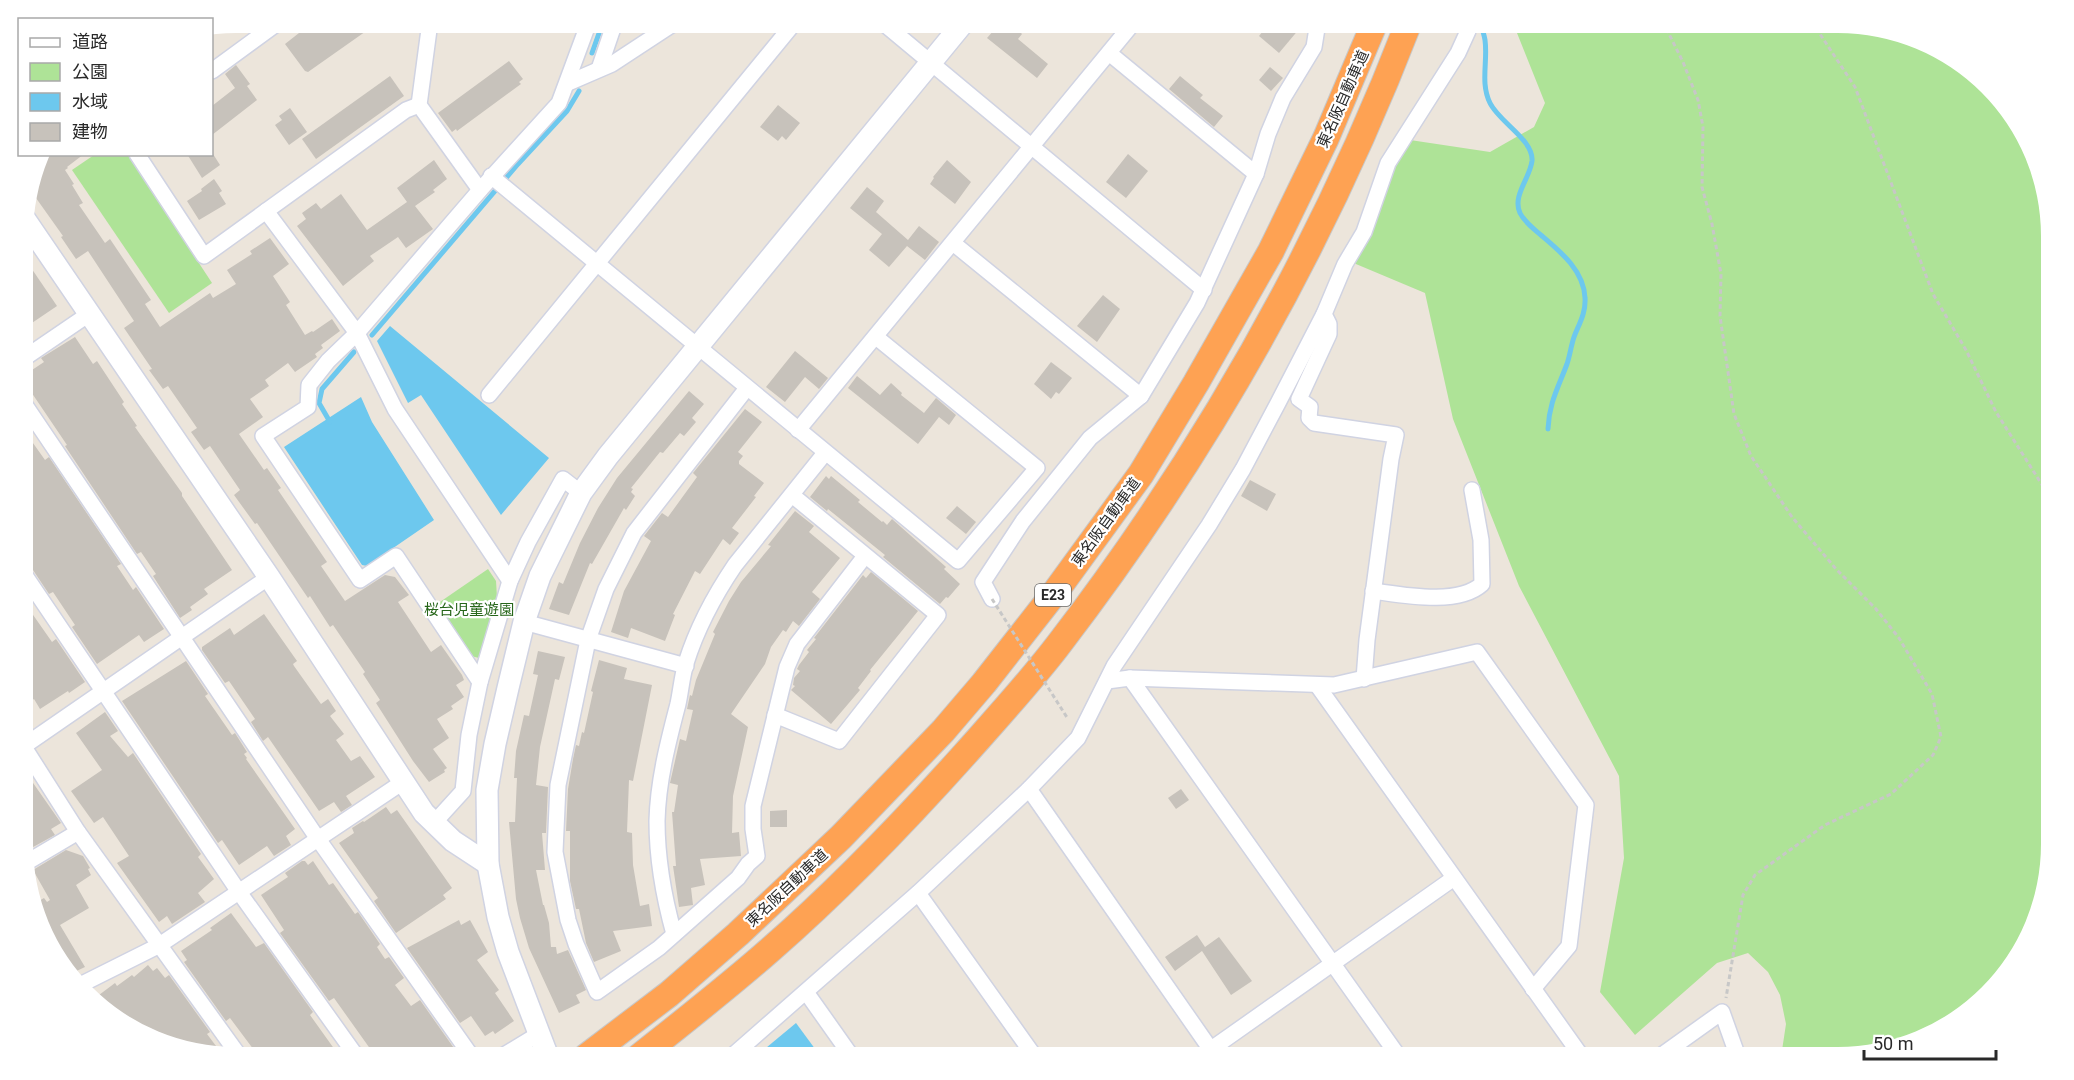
<svg xmlns="http://www.w3.org/2000/svg" width="2074" height="1080" font-family="Roboto,'Noto Sans JP',sans-serif">
<style>
.green{fill:#aee397}
.water{fill:#6dc8ee}
.lines{fill:none;stroke-linecap:round;stroke-linejoin:round}
.stream{stroke:#6dc8ee;stroke-width:5}
.building{fill:#c7c2bb}
.street-casing{stroke:#d0d3e2;stroke-width:18}
.secondary-casing{stroke:#d0d3e2;stroke-width:24}
.highway-casing{stroke:#c7c7c7;stroke-width:28}
.path{stroke:#c7c7c7;stroke-width:3;stroke-dasharray:4.5 3;stroke-linecap:butt}
.street{stroke:#fff;stroke-width:15}
.secondary{stroke:#fff;stroke-width:21}
.highway{stroke:#fea253;stroke-width:26}
.path-bridge{stroke:#c7c7c7;stroke-width:3;stroke-dasharray:4.5 3;stroke-linecap:butt}
.labels{text-anchor:middle;dominant-baseline:central;stroke-width:4.5;stroke-linejoin:round;paint-order:stroke}
.shield{fill:#fff;stroke:#696969;stroke-width:1.5}
.shield-label{font-size:14px;font-weight:bold;fill:#292929}
.street-label{font-size:15px;fill:#292929;stroke:#fff}
.park-label{font-size:15px;fill:#27661a;stroke:#fff}
</style>
<rect width="100%" height="100%" fill="#ece5db"/>
<g class="green">
<polygon points="1513,23 1838,23 1933,45 2015,117 2050,208 2051,845 2029,939 1956,1022 1852,1057 1781,1057 1786,1024 1780,995 1768,972 1748,953 1717,963 1635,1035 1600,992 1624,858 1619,776 1519,586 1453,419 1425,293 1344,259 1410,140 1490,152 1534,127 1545,103"/>
<polygon points="94,155 128,155 212,283 169,313 72,170"/>
<polygon points="488,569 496,581 497,598 479,658 471,656 437,604"/>
</g>
<g class="water">
<polygon points="390,326 549,458 501,515 421,395 408,403 377,341"/>
<polygon points="361,397 372,422 434,520 367,566 362,565 284,447"/>
<polygon points="796,1023 821,1057 755,1057"/>
</g>
<g class="lines">
<g class="stream">
<path d="M 1480,22 C 1482,28 1484,34 1485,40 C 1488,61 1480,83 1490,103 C 1499,122 1534,140 1532,161 C 1530,178 1512,196 1520,213 C 1525,223 1534,229 1542,236 C 1561,252 1584,271 1585,298 C 1586,313 1579,324 1574,337 C 1571,346 1570,355 1567,364 C 1558,388 1549,403 1548,429"/>
<polyline points="592,53 603,22"/>
<polyline points="372,335 518,164 567,111 579,91"/>
<polyline points="330,422 319,403 322,389 354,352"/>
</g>
</g>
<g class="building">
<polygon points="291,22 379,22 308,72 305,71 285,44 299,33"/>
<polygon points="1001,22 1024,22 1018,30 1022,34 1018,39 1048,64 1037,78 987,38"/>
<polygon points="1270,22 1305,22 1279,53 1259,36"/>
<polygon points="509,61 523,79 519,82 521,84 457,131 456,129 452,132 438,113"/>
<polygon points="236,65 250,84 247,86 257,100 212,135 212,106 235,88 225,74"/>
<polygon points="1270,67 1283,78 1271,91 1259,80"/>
<polygon points="390,76 404,96 316,159 302,139"/>
<polygon points="1180,76 1203,95 1200,98 1223,116 1214,127 1169,89"/>
<polygon points="778,105 800,123 786,140 782,136 778,141 760,127"/>
<polygon points="290,108 307,132 289,145 275,125 282,120 279,116"/>
<polygon points="41,154 84,154 67,167 68,168 65,170 74,184 72,185 83,203 79,205 105,243 110,239 151,300 145,304 160,327 210,293 213,298 236,284 227,270 252,254 250,251 270,238 289,264 273,276 290,302 286,305 305,335 312,331 313,332 332,319 340,331 321,345 323,348 315,354 317,357 295,372 288,363 265,380 269,386 250,399 263,417 239,434 264,470 267,468 281,488 278,490 327,562 321,566 345,601 385,575 395,577 409,595 398,602 431,652 441,645 462,675 464,680 456,685 464,697 451,706 453,709 437,719 449,738 433,749 447,768 444,770 445,772 429,782 413,761 376,703 380,700 363,674 365,672 333,625 330,627 310,596 308,598 257,523 255,524 234,495 240,490 210,446 204,450 191,432 197,428 168,386 163,389 149,370 152,369 124,328 134,321 88,251 76,259 61,237 63,236 31,191"/>
<polygon points="187,154 213,154 220,165 202,178"/>
<polygon points="1128,154 1148,171 1126,198 1106,182"/>
<polygon points="434,160 447,179 433,190 435,192 415,206 433,229 406,248 398,237 370,256 374,261 343,286 297,226 306,219 302,213 316,203 321,209 341,194 367,230 407,202 397,188"/>
<polygon points="947,160 971,182 955,204 930,184 934,178 933,177"/>
<polygon points="214,179 222,191 219,193 226,204 199,220 187,201 202,191 201,189"/>
<polygon points="867,187 884,201 876,212 908,240 919,226 939,242 925,260 907,246 889,267 869,250 882,234 850,208"/>
<polygon points="23,256 57,306 23,329"/>
<polygon points="1103,295 1120,309 1097,342 1077,326"/>
<polygon points="75,337 93,364 97,361 124,402 122,404 137,426 135,427 182,493 182,496 232,570 204,589 208,594 190,607 192,610 180,618 153,576 156,574 141,552 137,554 65,446 67,445 23,380 23,376 44,362 41,358"/>
<polygon points="795,351 828,378 819,389 805,377 785,402 766,387"/>
<polygon points="1051,362 1072,378 1059,394 1056,392 1051,399 1034,384"/>
<polygon points="857,376 880,395 891,383 902,393 901,395 924,413 936,398 956,415 949,425 939,417 918,444 848,388"/>
<polygon points="689,391 704,404 692,418 696,422 684,436 680,433 663,453 660,452 631,488 633,489 631,492 635,496 626,510 624,508 592,564 590,563 569,615 549,609 559,582 563,584 580,543 598,508 617,478"/>
<polygon points="745,409 762,422 738,452 743,456 739,461 739,464 764,483 754,496 756,497 732,528 739,533 730,545 723,539 700,574 695,571 673,614 675,615 665,641 631,628 628,638 611,632 624,591 651,541 644,536 662,513 668,517 697,477 693,473"/>
<polygon points="23,429 45,460 49,457 121,564 117,566 133,590 136,587 164,629 144,642 139,635 97,664 72,627 75,625 53,592 49,594 31,567 33,565 24,551"/>
<polygon points="826,476 829,479 831,476 860,500 858,502 882,522 883,521 887,525 892,519 946,567 944,569 960,584 948,598 946,597 940,604 883,557 885,555 828,509 827,511 810,497"/>
<polygon points="1250,480 1276,494 1267,511 1241,496"/>
<polygon points="957,506 976,522 966,534 946,518"/>
<polygon points="795,511 814,526 809,532 840,558 812,592 820,599 799,626 793,621 786,632 783,630 771,647 765,664 731,714 748,727 733,796 732,833 739,832 741,856 700,859 705,885 691,888 693,905 679,907 673,866 676,866 672,812 674,812 678,785 670,783 680,739 686,741 693,710 687,709 690,695 692,696 696,680 715,634 713,632 729,601 741,582 771,546 768,545"/>
<polygon points="871,572 918,611 870,670 871,671 858,688 860,690 831,724 791,690 795,686 793,685 794,678 800,671 797,669 799,665 809,652 807,650 816,639 814,638 863,575 866,578"/>
<polygon points="24,602 52,642 56,639 85,682 69,693 68,691 40,709 34,699 24,706 24,671 32,665 24,654"/>
<polygon points="264,614 297,661 293,664 294,666 321,704 328,699 336,711 330,716 344,734 336,740 351,761 360,756 375,777 346,796 352,805 341,812 334,802 319,811 268,737 263,741 251,722 255,719 229,681 225,683 202,650 202,647 230,628 234,635"/>
<polygon points="538,651 565,657 559,680 555,679 540,747 536,785 548,787 546,833 542,833 545,870 536,870 543,905 544,905 549,923 551,947 556,947 557,954 568,950 586,990 576,995 580,1003 559,1013 529,948 520,918 516,899 509,822 515,822 517,778 514,778 516,751 524,715 529,716 538,675 533,674"/>
<polygon points="599,660 627,668 624,679 652,685 633,781 629,780 627,832 632,833 633,865 640,906 649,904 652,926 613,931 621,951 594,962 586,943 579,909 576,909 570,881 570,831 566,831 568,789 573,759 576,745 579,746 582,732 584,733 593,692 591,691"/>
<polygon points="186,661 208,694 205,696 232,735 235,733 247,752 244,754 247,758 246,759 295,829 286,836 291,845 274,856 267,846 239,865 222,840 218,843 122,701"/>
<polygon points="105,712 118,731 110,736 128,757 133,753 201,854 198,857 214,879 198,893 205,902 172,924 167,916 159,922 117,863 129,856 103,817 94,823 71,791 102,770 76,733"/>
<polygon points="24,770 61,823 51,829 55,835 24,852"/>
<polygon points="1181,789 1189,800 1176,809 1168,798"/>
<polygon points="386,807 391,814 397,810 452,888 443,895 446,899 396,933 374,901 378,898 339,843 354,833 352,828 363,821 364,822"/>
<polygon points="787,810 787,827 770,827 770,811"/>
<polygon points="66,850 83,856 90,868 88,869 91,875 76,885 89,908 60,925 85,967 68,975 37,902 44,898 47,902 50,900 33,870"/>
<polygon points="302,861 305,861 308,865 313,861 329,885 333,883 355,914 358,912 380,944 377,947 385,959 389,957 404,978 395,985 411,1006 420,1000 456,1051 447,1057 376,1057 334,998 329,1001 280,933 284,930 261,895 288,877 285,873"/>
<polygon points="231,913 256,947 264,943 313,1012 310,1015 340,1057 260,1058 230,1018 226,1021 184,962 187,960 181,951 212,930 210,928"/>
<polygon points="459,920 461,925 470,920 488,952 477,960 499,990 495,993 514,1021 495,1034 493,1031 485,1036 471,1016 460,1023 407,948"/>
<polygon points="1197,935 1205,947 1219,937 1252,981 1231,995 1202,951 1175,971 1165,957"/>
<polygon points="148,965 153,971 157,968 165,978 169,975 210,1032 207,1034 222,1054 141,1035 98,999 100,998 99,995 115,983 117,986 132,975 134,977"/>
</g>
<g class="lines">
<g class="street-casing">
<g id="street">
<polyline points="430,22 419,105 480,190"/>
<polyline points="882,22 1204,290"/>
<polyline points="1109,53 1256,174"/>
<polyline points="599,69 615,22"/>
<polyline points="212,71 279,22"/>
<polyline points="568,83 612,64 676,22"/>
<polyline points="137,154 204,256 406,110 419,105"/>
<polyline points="491,176 958,561 1037,468 876,337"/>
<polyline points="266,211 357,333 395,409 510,581"/>
<polyline points="953,243 1141,396"/>
<polyline points="1324,314 1329,324 1329,334 1299,399 1310,407 1309,418 1314,423 1396,435 1391,459 1367,640 1364,679"/>
<polyline points="23,359 89,314"/>
<polyline points="747,388 634,533 606,589 588,640 558,785 555,852 568,920 576,944 597,992 659,948 738,878 748,864 757,856 753,829 753,806 787,667 797,644 865,556"/>
<polyline points="489,395 795,22"/>
<polyline points="23,402 318,839 472,1057"/>
<polyline points="798,430 1134,22"/>
<polyline points="24,574 239,892 357,1057"/>
<path d="M 1373,591 C 1403,595 1458,606 1482,584 L 1481,540 L 1472,490"/>
<polyline points="992,599 983,582 1023,521 1090,438 1141,396 1197,303 1256,174 1268,134 1283,98 1314,47 1318,22"/>
<polyline points="524,622 686,666"/>
<polyline points="1130,678 1399,1057"/>
<polyline points="1107,681 1130,678 1334,685 1477,652 1586,805 1569,946 1533,989"/>
<polyline points="480,682 396,556 360,580 263,436 308,407 309,385 328,361 357,333 480,190 559,103 589,22"/>
<polyline points="1317,685 1582,1057"/>
<polyline points="775,715 839,741 938,615 792,495"/>
<polyline points="24,746 269,577"/>
<polyline points="24,747 78,832 240,1057"/>
<polyline points="1029,789 1216,1057"/>
<polyline points="433,824 463,791 469,735 480,682 510,581 528,542 563,479 581,493"/>
<polyline points="24,864 78,832"/>
<polyline points="918,893 1035,1057"/>
<path d="M 674,934 C 664,898 657,859 657,821 C 658,781 668,742 678,704 C 681,690 682,676 686,663 C 697,628 714,596 735,565 L 825,453"/>
<polyline points="80,985 158,946 403,782"/>
<polyline points="806,992 852,1057"/>
<polyline points="501,1057 539,1034"/>
<polyline points="731,1057 918,893 1029,789 1078,738 1114,666 1209,525 1243,469 1278,403 1324,314 1345,264 1364,232 1388,163 1458,53 1468,31 1466,22"/>
<polyline points="1200,1057 1454,878"/>
<polyline points="1659,1057 1722,1012 1738,1057"/>
</g>
</g>
<g class="secondary-casing">
<g id="secondary">
<polyline points="24,218 269,577 424,813 453,841 488,864"/>
<polyline points="548,1057 508,952 498,917 488,864 487,790 495,744 508,688 524,622 540,576 581,493 608,456 964,22"/>
</g>
</g>
<g class="highway-casing">
<g id="highway">
<polyline points="586,1057 669,994 738,934 841,837 943,731 984,683 1056,591 1141,474 1196,383 1271,251 1326,138 1375,22"/>
<path d="M 639,1057 C 683,1022 728,987 771,949 C 840,889 904,822 965,754 C 997,718 1030,682 1059,644 C 1204,455 1323,245 1409,22"/>
</g>
</g>
<g class="path">
<polyline points="1663,22 1683,62 1698,100 1703,127 1702,187 1712,224 1721,274 1720,316 1734,414 1751,456 1792,517 1836,569 1876,609 1899,638 1932,694 1941,737 1933,755 1891,794 1825,825 1755,875 1743,895 1726,998"/>
<polyline points="1812,22 1855,87 1933,294 1966,350 1996,412 2051,499"/>
</g>
<use href="#street" class="street"/>
<use href="#secondary" class="secondary"/>
<use href="#highway" class="highway"/>
<polyline class="path-bridge" points="992,599 1068,719"/>
</g>
<g class="labels">
<rect class="shield" x="1035" y="584" width="36" height="22" rx="4.5"/>
<g class="shield-label">
<text x="1053" y="595">E23</text>
</g>
<g class="street-label">
<text transform="translate(1343 99) rotate(-66)">東名阪自動車道</text>
<text transform="translate(1106 522) rotate(-54)">東名阪自動車道</text>
<text transform="translate(787 888) rotate(-43)">東名阪自動車道</text>
</g>
<g class="park-label">
<text x="469" y="610">桜台児童遊園</text>
</g>
</g>
<path d="M0 0H2074V1080H0ZM236 33H1838A203 203 0 0 1 2041 236V844A203 203 0 0 1 1838 1047H236A203 203 0 0 1 33 844V236A203 203 0 0 1 236 33Z" fill="#fff" fill-rule="evenodd"/>
<rect x="18" y="18" width="195" height="138" fill="#ffffff" stroke="#a9a9a9" stroke-width="1.5"/>
<rect x="30" y="38" width="30" height="9" fill="#ffffff" stroke="#a9a9a9" stroke-width="1.5"/>
<text x="72" y="48" font-size="18" fill="#292929">道路</text>
<rect x="30" y="63" width="30" height="18" fill="#aee397" stroke="#a9a9a9" stroke-width="1.5"/>
<text x="72" y="78" font-size="18" fill="#292929">公園</text>
<rect x="30" y="93" width="30" height="18" fill="#6dc8ee" stroke="#a9a9a9" stroke-width="1.5"/>
<text x="72" y="108" font-size="18" fill="#292929">水域</text>
<rect x="30" y="123" width="30" height="18" fill="#c7c2bb" stroke="#a9a9a9" stroke-width="1.5"/>
<text x="72" y="138" font-size="18" fill="#292929">建物</text>
<path d="M1864 1050v9h132v-9" fill="none" stroke="#292929" stroke-width="3"/>
<text x="1873" y="1050" font-size="18" fill="#292929" stroke="#ffffff" stroke-width="4.5" paint-order="stroke">50 m</text>
</svg>
